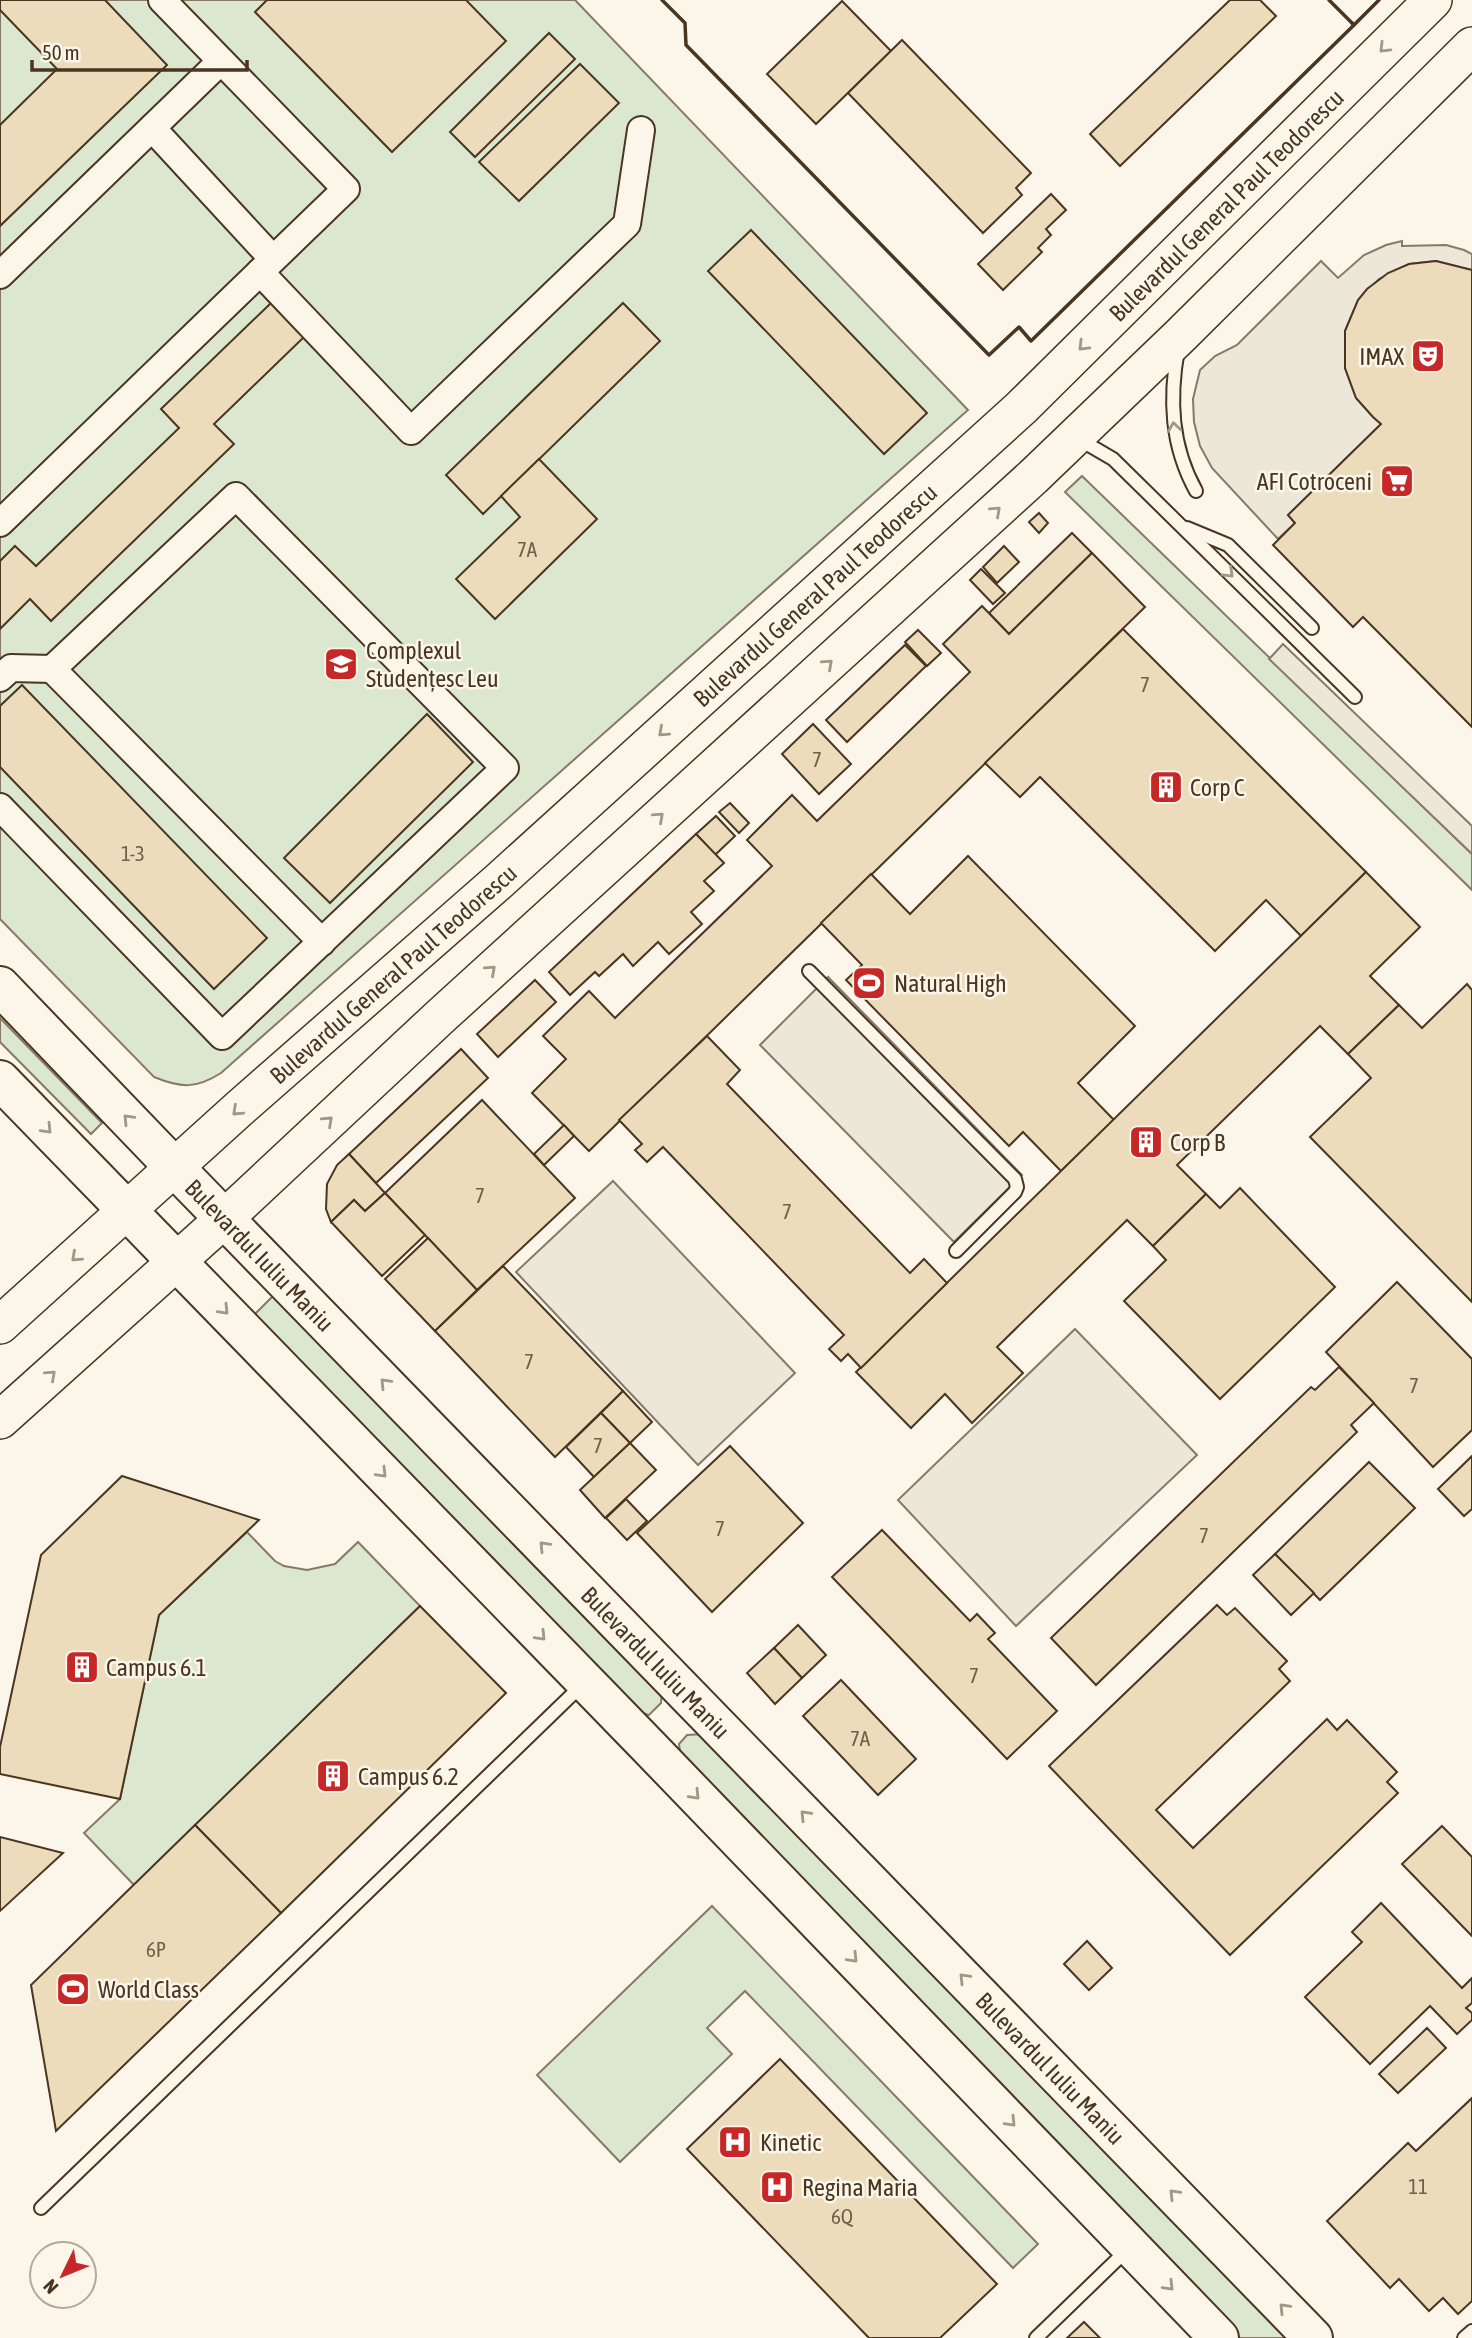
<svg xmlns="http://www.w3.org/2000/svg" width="1472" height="2338" font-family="'Asap Condensed',sans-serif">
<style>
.green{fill:#dce7d0;stroke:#887966;stroke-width:2}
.parking{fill:#ede7d9;stroke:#887966;stroke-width:2}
.building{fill:#ecdcbc;stroke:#4a3520;stroke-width:2}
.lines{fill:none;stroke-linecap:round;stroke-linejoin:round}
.service-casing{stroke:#4a3520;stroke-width:16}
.minor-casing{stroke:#4a3520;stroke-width:30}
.secondary-casing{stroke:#4a3520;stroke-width:40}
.primary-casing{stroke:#4a3520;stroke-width:42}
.service{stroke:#fbf6e9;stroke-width:12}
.minor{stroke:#fbf6e9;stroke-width:26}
.secondary{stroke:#fbf6e9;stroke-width:37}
.primary{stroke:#fbf6e9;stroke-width:38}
.wall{stroke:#4a3520;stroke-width:3.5}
.oneway{stroke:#a29684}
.labels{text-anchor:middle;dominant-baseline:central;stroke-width:5;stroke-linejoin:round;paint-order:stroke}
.number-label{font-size:21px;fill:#725f47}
.street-label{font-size:24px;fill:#4a3520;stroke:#fbf6e9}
.poi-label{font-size:24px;fill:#4a3520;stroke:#fbf6e9;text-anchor:start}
</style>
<rect width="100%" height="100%" fill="#fbf6e9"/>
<g class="green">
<path d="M 0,0 L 575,0 L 968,410 L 221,1073 C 196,1089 181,1088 154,1077 L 0,919 Z"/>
<polygon points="1082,476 1472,854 1472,890 1065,492"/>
<polygon points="0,1018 102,1123 91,1134 0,1042"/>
<polygon points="276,1293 662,1690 661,1703 649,1715 635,1711 250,1319"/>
<polygon points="247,1532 275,1561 284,1566 307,1570 335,1564 358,1542 420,1606 134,1885 84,1833 120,1799 159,1615"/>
<polygon points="704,1734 1289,2338 1240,2338 681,1759 679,1744 687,1735"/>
<polygon points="712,1906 1038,2244 1013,2268 745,1991 707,2028 732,2054 620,2162 537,2075"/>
</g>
<g class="parking">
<polygon points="1402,241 1402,246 1446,245 1464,250 1472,254 1472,270 1436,261 1409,264 1379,279 1358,300 1345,331 1345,368 1356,398 1373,417 1381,424 1288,515 1295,523 1278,539 1212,468 1200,446 1194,422 1193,399 1200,370 1215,356 1237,345 1321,261 1338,278 1364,255 1386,245"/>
<polygon points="1283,644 1472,826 1472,854 1269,659"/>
<polygon points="828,977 1022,1175 954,1242 760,1045"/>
<polygon points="613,1181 795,1373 698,1465 516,1272"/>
<polygon points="1075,1329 1197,1455 1016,1626 898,1500"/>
</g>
<g class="building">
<polygon points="0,0 105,0 167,65 0,226 0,125 57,69 0,10"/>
<polygon points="267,0 466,0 506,41 392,152 255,12"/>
<polygon points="1230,0 1260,0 1276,16 1120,166 1090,134"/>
<polygon points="842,1 891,51 816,124 767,74"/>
<polygon points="549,33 575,59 475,157 450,132"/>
<polygon points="902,40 1031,173 1016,188 1022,195 983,233 848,93"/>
<polygon points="580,64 619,103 519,201 479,162"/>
<polygon points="1051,194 1066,210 1046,229 1051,235 1038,248 1042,252 1003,290 978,264"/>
<polygon points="751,230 927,413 884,454 708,271"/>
<polygon points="1436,261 1472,270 1472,727 1363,617 1353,627 1273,545 1295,523 1288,515 1381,424 1373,417 1356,398 1345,368 1345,331 1358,300 1367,289 1388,273 1409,264"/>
<polygon points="271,303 304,337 214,424 234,444 51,621 30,599 0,629 0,561 15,546 36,566 179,428 161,409"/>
<polygon points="623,303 660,341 483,514 446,475"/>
<polygon points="539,459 597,519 495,619 456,579 520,517 501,496"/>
<polygon points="1039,513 1048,523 1039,533 1029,522"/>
<polygon points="1072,533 1092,553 1009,634 989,613"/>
<polygon points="1004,546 1019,562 997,583 983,567"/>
<polygon points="1092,553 1145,607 589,1151 532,1093 566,1059 543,1036 589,991 615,1018 772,866 747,840 792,795 817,821 970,672 943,644 982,606 1009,634"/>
<polygon points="981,569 1005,593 993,604 970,580"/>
<polygon points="1123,629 1366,872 1301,936 1266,900 1215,951 1040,777 1020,797 985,763"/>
<polygon points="918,630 941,653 927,666 905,642"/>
<polygon points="905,645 926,666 847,742 826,720"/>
<polygon points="22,685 267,938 214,989 0,767 0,706"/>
<polygon points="427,714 473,762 330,903 284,858"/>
<polygon points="813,724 851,764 819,794 782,754"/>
<polygon points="730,803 749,823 739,833 719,812"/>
<polygon points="716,816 735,836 715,855 696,834"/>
<polygon points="696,834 724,863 704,881 714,891 691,912 702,924 669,954 658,942 633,966 623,954 599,976 595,972 570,995 549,972"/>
<polygon points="968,856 1135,1026 1078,1083 1114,1120 1061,1171 1023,1132 1009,1146 846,980 862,965 821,923 871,874 910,914"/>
<polygon points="1366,872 1420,927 1370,976 1399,1005 1348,1054 1320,1026 1177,1165 1206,1194 1153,1246 1127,1220 997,1347 1023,1373 972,1423 945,1394 911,1428 856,1372"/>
<polygon points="535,980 556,1002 498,1057 477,1034"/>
<polygon points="1467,984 1472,990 1472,1302 1310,1137 1371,1078 1348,1054 1399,1005 1422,1028"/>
<polygon points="707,1036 740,1070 727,1084 910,1273 924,1259 947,1283 861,1368 848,1354 841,1361 829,1349 844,1335 663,1147 647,1162 635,1150 642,1144 619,1120"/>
<polygon points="461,1049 488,1078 376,1183 349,1154"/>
<polygon points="482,1100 575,1198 477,1290 385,1193"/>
<polygon points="564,1125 574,1136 544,1165 534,1154"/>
<polygon points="349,1154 385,1193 365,1211 354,1200 331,1222 326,1209 327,1184 337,1165"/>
<polygon points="1240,1188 1335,1287 1220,1399 1124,1301 1166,1260 1153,1246 1206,1194 1220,1208"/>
<polygon points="385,1193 425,1235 382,1276 331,1222 354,1200 365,1211"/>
<polygon points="428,1238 477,1290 435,1331 385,1279"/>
<polygon points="503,1266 623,1391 555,1457 435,1331"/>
<polygon points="1397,1282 1472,1359 1472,1430 1433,1467 1326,1352"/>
<polygon points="1339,1367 1374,1403 1351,1425 1357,1432 1096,1685 1051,1638 1311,1387 1315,1390"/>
<polygon points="623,1391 652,1422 630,1443 601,1413"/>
<polygon points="601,1413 630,1443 594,1477 566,1447"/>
<polygon points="630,1443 656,1470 605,1518 580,1490"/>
<polygon points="730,1446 803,1523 712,1612 637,1533"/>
<polygon points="1472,1456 1472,1509 1464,1516 1438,1489"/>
<polygon points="1369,1462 1415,1508 1320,1600 1275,1554"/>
<polygon points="122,1476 259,1520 159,1615 120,1799 0,1774 0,1747 41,1555"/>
<polygon points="626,1499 647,1521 627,1540 606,1518"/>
<polygon points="882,1530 970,1621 977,1614 995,1633 988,1639 1057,1711 1007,1759 832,1577"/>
<polygon points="1275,1554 1314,1593 1291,1615 1253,1575"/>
<polygon points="1217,1605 1227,1615 1235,1608 1287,1661 1279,1669 1290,1681 1156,1810 1193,1848 1327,1719 1337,1730 1347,1720 1397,1772 1387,1782 1398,1793 1230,1955 1049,1766"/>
<polygon points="420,1606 506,1693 281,1913 195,1825"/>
<polygon points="798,1625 826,1655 802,1678 774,1648"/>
<polygon points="774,1648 802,1678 775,1704 747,1673"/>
<polygon points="841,1680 916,1759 878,1795 803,1716"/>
<polygon points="195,1825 281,1913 56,2131 31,1985"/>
<polygon points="1442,1826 1472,1857 1472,1936 1402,1864"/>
<polygon points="0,1837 63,1853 0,1911"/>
<polygon points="1381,1903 1462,1988 1472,1978 1472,2003 1466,2008 1472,2013 1472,2020 1457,2034 1430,2006 1370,2064 1305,1997 1362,1942 1352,1932"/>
<polygon points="1087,1941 1112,1968 1089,1990 1064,1964"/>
<polygon points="1427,2028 1446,2048 1398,2093 1379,2074"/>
<polygon points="780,2059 997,2284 940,2338 869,2338 687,2149"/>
<polygon points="1472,2098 1472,2301 1458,2314 1443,2298 1429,2311 1399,2279 1390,2288 1327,2221 1408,2143 1416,2151"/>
<polygon points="1084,2322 1100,2338 1067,2338"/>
</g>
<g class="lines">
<g class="service-casing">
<g id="service">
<path d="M 1178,349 C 1169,399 1171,446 1196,491"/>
<polyline points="1077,438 1113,459 1355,697"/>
<polyline points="1187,528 1228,545 1312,628"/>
<polyline points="809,971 1015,1179 1017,1187 1015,1192 956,1251"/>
<polyline points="41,2208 582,1685"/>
<polyline points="1036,2338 1128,2249"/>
<polyline points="1464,2338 1472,2331"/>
</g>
</g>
<g class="minor-casing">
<g id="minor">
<polyline points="152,128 272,258"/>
<polyline points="260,272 411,431 627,224 641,130"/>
<polyline points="0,275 221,61"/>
<polyline points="0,523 346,189 162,0"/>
<polyline points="52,669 322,942"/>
<polyline points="0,678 11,668 52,669 236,496 505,768 222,1036 0,807"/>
</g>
</g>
<g class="secondary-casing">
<g id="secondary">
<path id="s1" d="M 0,1325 L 241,1107 L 499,881 L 1021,408 L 1433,0"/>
<polyline points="0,1420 225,1218 441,1016 1033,477 1181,335 1472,46"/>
</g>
</g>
<g class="primary-casing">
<g id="primary">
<path id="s2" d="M 0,986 L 175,1168 L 1313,2338"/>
<polyline points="0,1080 648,1746 1219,2338"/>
</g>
</g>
<use href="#service" class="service"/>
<use href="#minor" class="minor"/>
<use href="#secondary" class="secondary"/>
<use href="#primary" class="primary"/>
<g class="wall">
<polyline points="662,0 685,23 686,45 989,355 1019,327 1031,341 1354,25 1329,0"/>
<polyline points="1352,23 1354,25 1379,0"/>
</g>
</g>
<defs><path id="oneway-chevron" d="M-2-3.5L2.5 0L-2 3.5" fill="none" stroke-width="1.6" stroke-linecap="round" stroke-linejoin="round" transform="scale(1.75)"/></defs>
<g class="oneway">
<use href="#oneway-chevron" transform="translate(1384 48) rotate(135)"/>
<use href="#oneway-chevron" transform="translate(1083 346) rotate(135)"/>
<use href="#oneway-chevron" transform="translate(1174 427) rotate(-98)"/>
<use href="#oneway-chevron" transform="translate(996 511) rotate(-42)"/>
<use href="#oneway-chevron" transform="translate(1229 573) rotate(44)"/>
<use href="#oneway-chevron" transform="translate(828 664) rotate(-42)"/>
<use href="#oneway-chevron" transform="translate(663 732) rotate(138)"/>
<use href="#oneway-chevron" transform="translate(659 817) rotate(-42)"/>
<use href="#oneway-chevron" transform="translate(491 970) rotate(-42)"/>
<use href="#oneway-chevron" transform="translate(237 1111) rotate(137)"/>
<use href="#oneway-chevron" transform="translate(128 1119) rotate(-134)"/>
<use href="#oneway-chevron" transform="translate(328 1121) rotate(-43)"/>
<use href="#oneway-chevron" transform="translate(47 1129) rotate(46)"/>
<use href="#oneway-chevron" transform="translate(76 1257) rotate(138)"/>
<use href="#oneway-chevron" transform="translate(224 1310) rotate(46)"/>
<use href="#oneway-chevron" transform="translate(51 1375) rotate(-42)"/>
<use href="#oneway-chevron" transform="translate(385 1383) rotate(-134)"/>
<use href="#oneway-chevron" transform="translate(382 1473) rotate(46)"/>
<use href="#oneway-chevron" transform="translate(544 1546) rotate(-134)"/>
<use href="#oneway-chevron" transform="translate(541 1636) rotate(46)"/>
<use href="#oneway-chevron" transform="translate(695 1795) rotate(46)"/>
<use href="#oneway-chevron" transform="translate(805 1815) rotate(-134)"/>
<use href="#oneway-chevron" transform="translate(853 1958) rotate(46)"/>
<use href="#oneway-chevron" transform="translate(964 1978) rotate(-134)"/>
<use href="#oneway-chevron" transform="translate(1011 2122) rotate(46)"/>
<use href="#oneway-chevron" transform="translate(1174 2194) rotate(-134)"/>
<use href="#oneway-chevron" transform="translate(1169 2286) rotate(46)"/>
<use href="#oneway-chevron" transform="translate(1284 2308) rotate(-134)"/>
</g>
<defs>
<g id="theatre-square" transform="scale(1.75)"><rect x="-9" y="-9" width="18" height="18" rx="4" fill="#c62828" stroke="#fbf6e9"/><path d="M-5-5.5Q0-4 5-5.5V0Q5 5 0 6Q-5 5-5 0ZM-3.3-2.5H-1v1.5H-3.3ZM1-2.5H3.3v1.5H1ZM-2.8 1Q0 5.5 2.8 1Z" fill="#fff"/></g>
<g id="supermarket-square" transform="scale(1.75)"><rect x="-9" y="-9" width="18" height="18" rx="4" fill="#c62828" stroke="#fbf6e9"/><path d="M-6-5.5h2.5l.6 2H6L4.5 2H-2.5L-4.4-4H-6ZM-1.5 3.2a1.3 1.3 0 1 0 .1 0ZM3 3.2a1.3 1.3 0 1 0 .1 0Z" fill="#fff"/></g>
<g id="university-square" transform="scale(1.75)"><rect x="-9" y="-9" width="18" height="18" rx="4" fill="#c62828" stroke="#fbf6e9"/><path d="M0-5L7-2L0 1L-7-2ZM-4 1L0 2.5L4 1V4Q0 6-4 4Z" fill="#fff"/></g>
<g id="building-square" transform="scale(1.75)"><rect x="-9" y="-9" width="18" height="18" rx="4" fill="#c62828" stroke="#fbf6e9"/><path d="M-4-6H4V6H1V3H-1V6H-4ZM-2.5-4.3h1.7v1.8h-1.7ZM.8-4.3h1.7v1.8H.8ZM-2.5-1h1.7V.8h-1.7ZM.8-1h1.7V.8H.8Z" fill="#fff"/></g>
<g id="stadium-square" transform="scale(1.75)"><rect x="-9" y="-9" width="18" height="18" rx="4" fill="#c62828" stroke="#fbf6e9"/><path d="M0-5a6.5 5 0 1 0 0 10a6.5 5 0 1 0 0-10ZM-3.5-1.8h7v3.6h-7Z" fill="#fff"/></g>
<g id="hospital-square" transform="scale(1.75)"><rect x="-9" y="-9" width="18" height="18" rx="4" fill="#c62828" stroke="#fbf6e9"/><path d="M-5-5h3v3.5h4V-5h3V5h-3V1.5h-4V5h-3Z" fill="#fff"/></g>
</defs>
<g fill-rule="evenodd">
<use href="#theatre-square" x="1428" y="356"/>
<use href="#supermarket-square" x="1397" y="481"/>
<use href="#university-square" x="341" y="664"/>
<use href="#building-square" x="1166" y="787"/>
<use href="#stadium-square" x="869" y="983"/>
<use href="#building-square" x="1146" y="1142"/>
<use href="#building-square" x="82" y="1667"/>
<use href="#building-square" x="333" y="1776"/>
<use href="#stadium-square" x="73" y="1989"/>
<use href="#hospital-square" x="735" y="2142"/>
<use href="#hospital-square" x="777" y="2187"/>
</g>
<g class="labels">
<g class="number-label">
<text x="527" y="549">7A</text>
<text x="1145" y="684">7</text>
<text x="817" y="759">7</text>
<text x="133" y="853">1-3</text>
<text x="480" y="1195">7</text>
<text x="787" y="1211">7</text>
<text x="529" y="1361">7</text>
<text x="1414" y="1385">7</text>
<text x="598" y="1445">7</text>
<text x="720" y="1528">7</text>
<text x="1204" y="1535">7</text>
<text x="974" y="1675">7</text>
<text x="860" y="1738">7A</text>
<text x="156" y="1949">6P</text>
<text x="1418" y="2186">11</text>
<text x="842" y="2216">6Q</text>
</g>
<g class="street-label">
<text stroke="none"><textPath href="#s1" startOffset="1661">Bulevardul General Paul Teodorescu</textPath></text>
<text stroke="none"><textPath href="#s1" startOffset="1094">Bulevardul General Paul Teodorescu</textPath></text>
<text stroke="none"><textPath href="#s1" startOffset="527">Bulevardul General Paul Teodorescu</textPath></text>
<text stroke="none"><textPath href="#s2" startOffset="374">Bulevardul Iuliu Maniu</textPath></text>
<text stroke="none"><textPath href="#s2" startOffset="942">Bulevardul Iuliu Maniu</textPath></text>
<text stroke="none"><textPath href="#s2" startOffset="1508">Bulevardul Iuliu Maniu</textPath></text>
</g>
<g class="poi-label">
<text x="1404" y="356" text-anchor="end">IMAX</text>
<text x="1372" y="481" text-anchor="end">AFI Cotroceni</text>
<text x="366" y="650">Complexul<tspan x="366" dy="28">Studențesc Leu</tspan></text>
<text x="1190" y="787">Corp C</text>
<text x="894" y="983">Natural High</text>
<text x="1170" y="1142">Corp B</text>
<text x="106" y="1667">Campus 6.1</text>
<text x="358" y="1776">Campus 6.2</text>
<text x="98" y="1989">World Class</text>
<text x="760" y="2142">Kinetic</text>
<text x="802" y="2187">Regina Maria</text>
</g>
</g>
<g transform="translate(63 2275) rotate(227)"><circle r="33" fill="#fbf6e9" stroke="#b4a999" stroke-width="2"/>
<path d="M0-5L12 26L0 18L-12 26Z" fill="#c62828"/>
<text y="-10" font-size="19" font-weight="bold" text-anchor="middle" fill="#4a3520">N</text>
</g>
<path d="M32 60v10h215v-10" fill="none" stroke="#4a3520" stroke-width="3.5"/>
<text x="42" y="60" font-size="21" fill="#4a3520" stroke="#fbf6e9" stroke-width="5" paint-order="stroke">50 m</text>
</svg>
